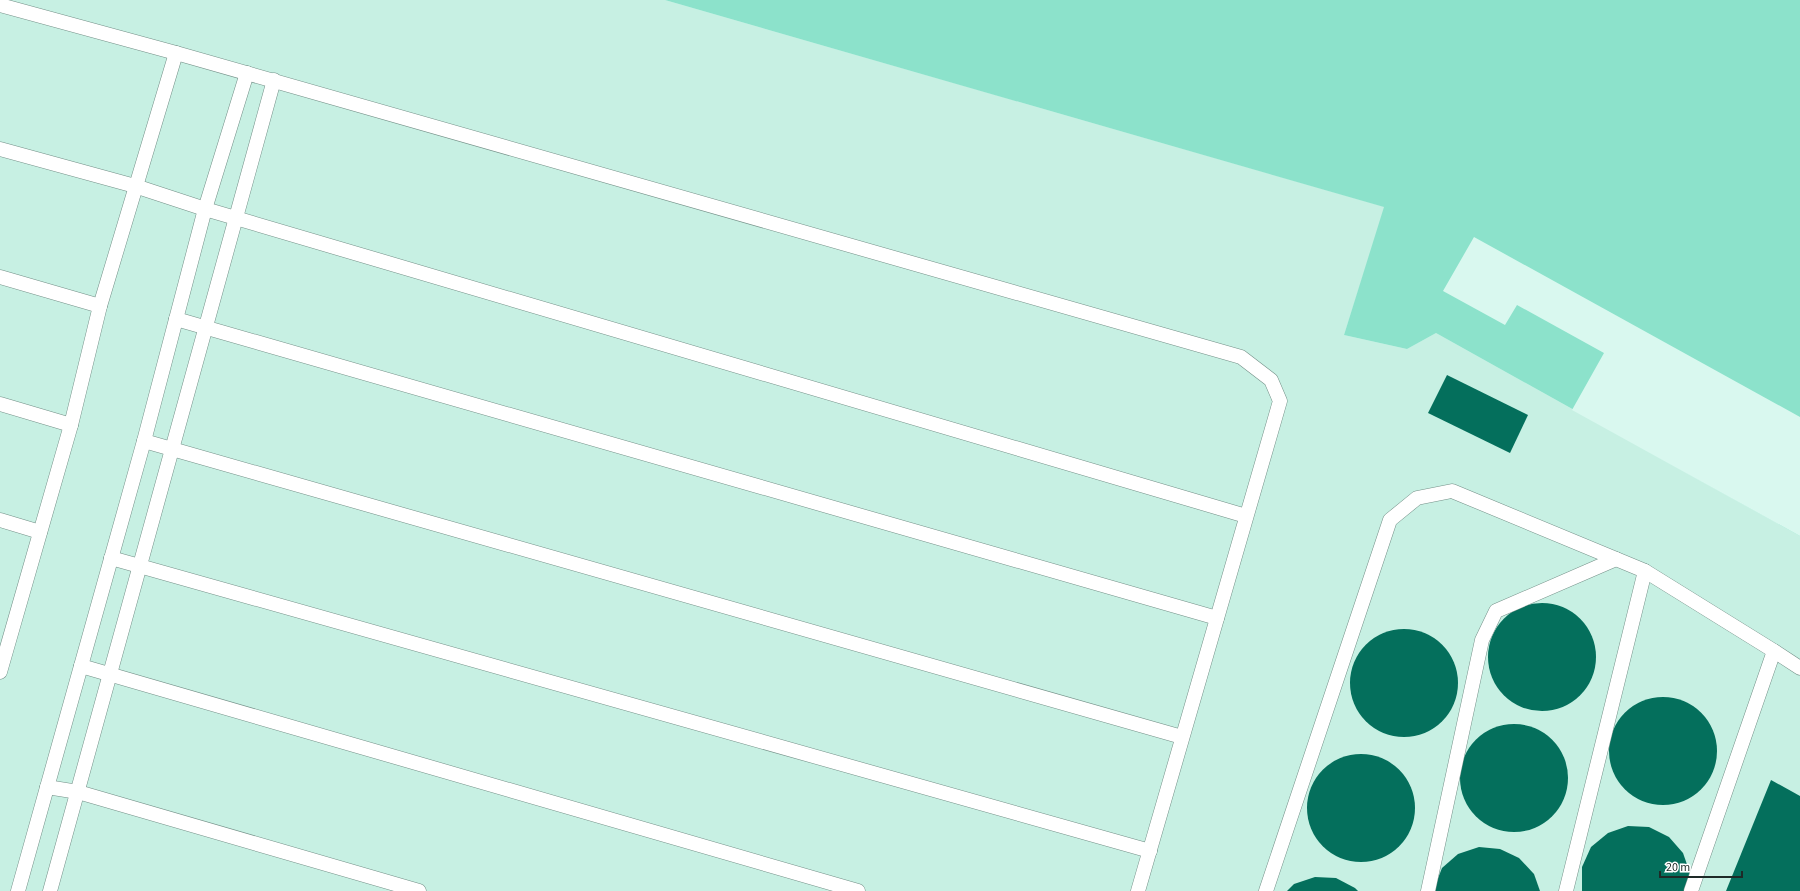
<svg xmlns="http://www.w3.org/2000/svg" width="1800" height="891" font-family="'Source Sans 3',sans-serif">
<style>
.built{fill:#c7f0e3}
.water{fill:#8ce2cb}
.pier{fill:#d9f8ef}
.building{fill:#046f5c}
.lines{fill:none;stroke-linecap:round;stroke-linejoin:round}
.lane-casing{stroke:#749088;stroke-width:15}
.lane{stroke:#fff;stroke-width:14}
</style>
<rect width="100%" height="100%" fill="#d9f8ef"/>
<polygon class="built" points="0,0 665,0 1385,207 1344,335 1407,349 1436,333 1800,536 1800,891 0,891"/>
<polygon class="water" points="665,0 1800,0 1800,536 1436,333 1407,349 1344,335 1384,207"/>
<polygon class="pier" points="1474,237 1800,417 1800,536 1572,410 1604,353 1517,305 1505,325 1443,291"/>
<g class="building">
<polygon points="1447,375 1528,415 1510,453 1428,413"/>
<circle cx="1542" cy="657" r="54"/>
<circle cx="1404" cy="683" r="54"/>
<circle cx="1663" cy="751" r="54"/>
<circle cx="1514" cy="778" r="54"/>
<circle cx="1361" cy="808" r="54"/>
<polygon points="1771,780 1800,796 1800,891 1726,891"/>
<polygon points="1628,826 1649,827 1669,837 1683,853 1690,873 1689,891 1582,891 1582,867 1591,847 1608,833"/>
<polygon points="1479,847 1500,849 1519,858 1534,874 1540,891 1433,891 1442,868 1458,854"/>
<polygon points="1315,877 1336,878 1355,888 1358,891 1287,891 1294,884"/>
</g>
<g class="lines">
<g class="lane-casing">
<g id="lane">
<polyline points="0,5 176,53 1241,357 1271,380 1280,401 1138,891"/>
<polyline points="0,149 135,186 205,209 1246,516"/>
<polyline points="0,277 100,306"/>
<polyline points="176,319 1217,618"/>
<polyline points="0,404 71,425"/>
<polyline points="144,441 1182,737"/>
<polyline points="0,520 40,532"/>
<polyline points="111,558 1150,851"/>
<polyline points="81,666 858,891"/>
<polyline points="0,672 71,425 100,306 176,53"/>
<polyline points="47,787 78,792 419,891"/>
<polyline points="18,891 144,441 205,209 247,73"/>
<polyline points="50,891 274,80"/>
<polyline points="1266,891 1390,520 1417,498 1452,491 1645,571 1774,651 1800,668"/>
<polyline points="1428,891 1482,640 1496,611 1616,559"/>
<polyline points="1566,891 1645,571"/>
<polyline points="1691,891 1774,651"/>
</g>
</g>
<use href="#lane" class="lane"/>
</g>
<path d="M1660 871v6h82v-6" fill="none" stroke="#1e2a27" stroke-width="2"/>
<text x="1666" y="871" font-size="12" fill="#1e2a27" stroke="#ffffff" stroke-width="3" paint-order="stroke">20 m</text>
</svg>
